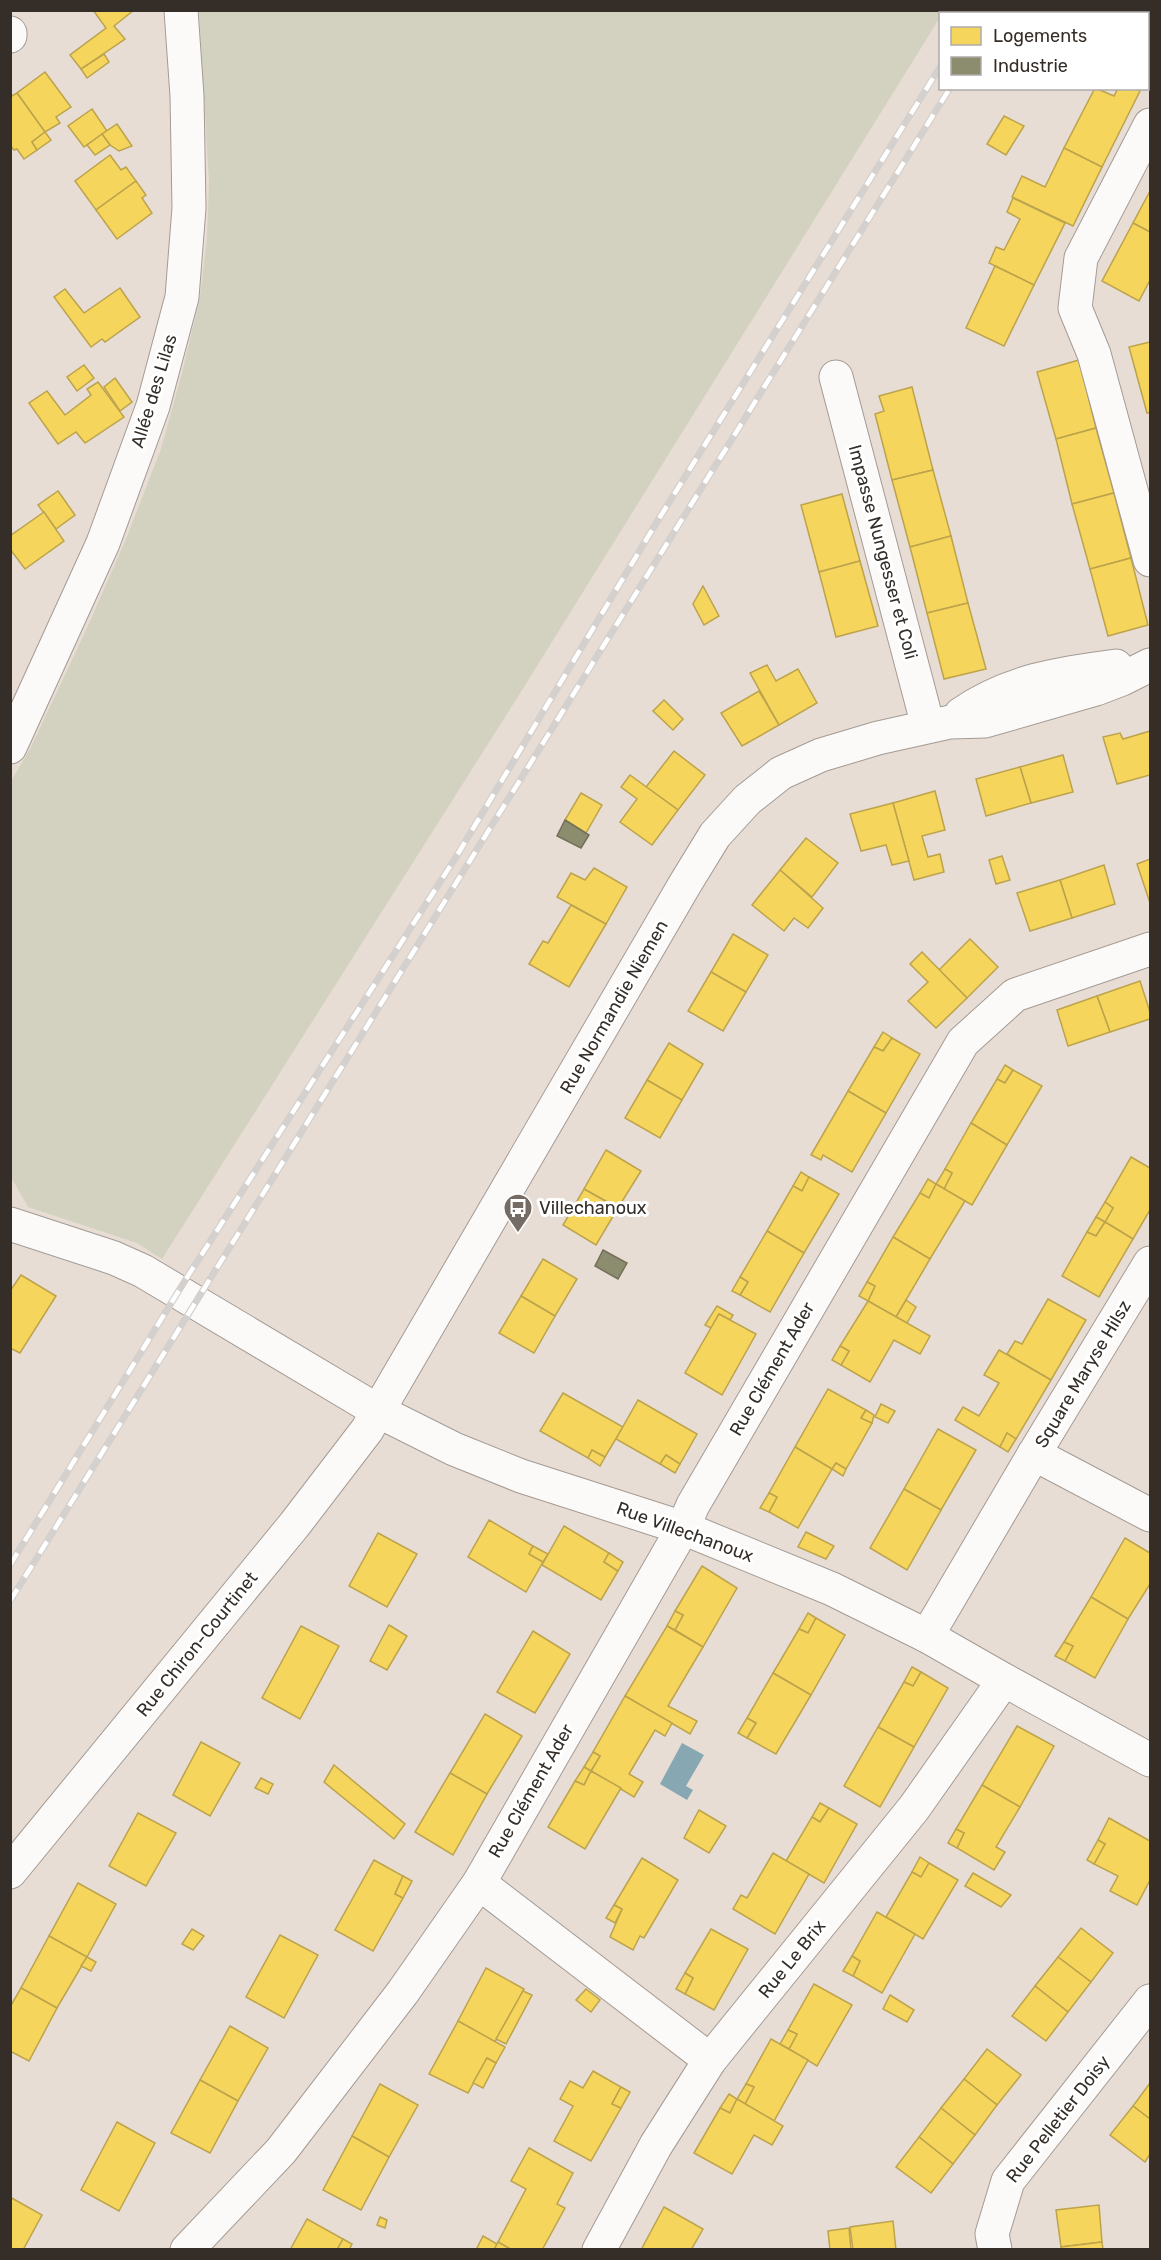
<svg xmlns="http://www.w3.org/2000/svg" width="1161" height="2260" font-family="Rubik,sans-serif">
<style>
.green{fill:#d3d1bf}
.water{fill:#87a8b2}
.homes{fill:#f6d55c;stroke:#bca34c;stroke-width:1.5}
.industry{fill:#8c8c6e;stroke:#727059;stroke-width:1.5}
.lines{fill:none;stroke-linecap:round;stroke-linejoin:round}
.minor-casing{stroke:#a39b94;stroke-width:35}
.minor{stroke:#fcfaf9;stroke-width:33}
.rail-casing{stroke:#d4d0cd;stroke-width:7}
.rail{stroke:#fff;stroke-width:4.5;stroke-dasharray:14;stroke-linecap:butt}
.labels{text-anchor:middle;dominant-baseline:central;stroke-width:6;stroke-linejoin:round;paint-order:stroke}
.street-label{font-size:18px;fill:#352d27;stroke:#fff}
.poi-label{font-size:18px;fill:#352d27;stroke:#fff;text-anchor:start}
</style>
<rect width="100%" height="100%" fill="#e8ddd4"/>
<polygon class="green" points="199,11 944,11 519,695 162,1259 137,1243 28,1207 11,1177 10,783 30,749 87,628 126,539 161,449 182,373 200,297 207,238 209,182"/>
<polygon class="water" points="682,1743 704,1755 686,1786 693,1790 687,1800 660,1784"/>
<g class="homes">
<polygon points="93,10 134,10 114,26 125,39 81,69 70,55 106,28"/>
<polygon points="104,54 109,62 87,78 81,69"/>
<polygon points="45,72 71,107 56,117 60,123 45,132 17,93"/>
<polygon points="1095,88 1114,96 1118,88 1136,88 1140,91 1102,167 1064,148"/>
<polygon points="17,93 45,132 32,142 37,150 24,159 17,149 14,150 10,145 10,97"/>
<polygon points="92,109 107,131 84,147 68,126"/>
<polygon points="1004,116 1024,126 1006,155 987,144"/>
<polygon points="117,124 132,146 119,151 110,145 102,134"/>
<polygon points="45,132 51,140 37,150 32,142"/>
<polygon points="102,134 110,145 95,155 87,145"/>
<polygon points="1064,148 1102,167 1073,226 1012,197 1022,176 1045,187"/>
<polygon points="110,155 121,170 126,167 136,181 96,210 75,181"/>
<polygon points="136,181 146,195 142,198 152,213 117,239 96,210"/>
<polygon points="1150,191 1150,232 1133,223"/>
<polygon points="1013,198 1065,223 1034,285 989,263 996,247 1004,250 1020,219 1007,212"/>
<polygon points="1133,223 1150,232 1150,280 1139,301 1102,281"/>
<polygon points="995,266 1034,285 1004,346 966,328"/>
<polygon points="120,288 140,317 105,342 102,339 91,347 54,297 65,289 84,313"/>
<polygon points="1150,342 1150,413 1147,413 1129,347"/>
<polygon points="1079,360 1096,428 1056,439 1037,372"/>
<polygon points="84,365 94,378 77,391 67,377"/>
<polygon points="115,378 132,402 120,411 104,387"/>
<polygon points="98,382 124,417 85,443 76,432 58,444 29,403 47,391 65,415 91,395 87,389"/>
<polygon points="912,387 933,470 892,480 875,414 884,411 879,396"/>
<polygon points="1096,428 1114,493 1072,504 1056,439"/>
<polygon points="933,470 951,536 910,547 892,480"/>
<polygon points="58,491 75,515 56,529 38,505"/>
<polygon points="1114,493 1131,558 1090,569 1072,504"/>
<polygon points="842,494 860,561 819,572 801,505"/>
<polygon points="44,512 64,541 25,569 10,549 10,536"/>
<polygon points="951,536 968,603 927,613 910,547"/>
<polygon points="1131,558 1148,625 1108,636 1090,569"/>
<polygon points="860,561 878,626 836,637 819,572"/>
<polygon points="703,586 719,616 704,625 693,604"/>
<polygon points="968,603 986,669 944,679 927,613"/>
<polygon points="767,665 776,681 798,669 817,703 779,725 750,673"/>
<polygon points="759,691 779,725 742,746 721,713"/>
<polygon points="664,700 683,719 673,730 653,711"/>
<polygon points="1150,731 1150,775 1117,784 1103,737 1120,733 1123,739"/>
<polygon points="674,751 705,775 678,810 646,787"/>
<polygon points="1063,755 1073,792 1031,803 1020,767"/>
<polygon points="1020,767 1031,803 986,816 976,779"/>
<polygon points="630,775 678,810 652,845 620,822 637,799 621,787"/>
<polygon points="935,791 945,830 922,836 928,857 940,854 944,872 914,880 893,803"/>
<polygon points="581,793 602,805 586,833 565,820"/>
<polygon points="893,803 909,861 892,865 886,845 861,851 850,814"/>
<polygon points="806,838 838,863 812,897 780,870"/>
<polygon points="1002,856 1010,880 996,884 989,860"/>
<polygon points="1150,859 1150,903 1137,864"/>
<polygon points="1104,865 1115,904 1072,918 1060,880"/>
<polygon points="594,868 627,887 606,924 557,897 571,873 585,880"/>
<polygon points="780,870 823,908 808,928 794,918 784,931 752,905"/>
<polygon points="1060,880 1072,918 1030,931 1017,893"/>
<polygon points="571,905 606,924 569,987 529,964 543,941 548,943"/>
<polygon points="733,934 768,955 746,992 711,972"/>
<polygon points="970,939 998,967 967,998 939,970"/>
<polygon points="922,952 967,998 936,1028 908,1001 928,982 910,964"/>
<polygon points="711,972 746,992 723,1031 688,1011"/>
<polygon points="1140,981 1150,1012 1150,1019 1110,1032 1097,996"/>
<polygon points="1097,996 1110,1032 1068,1046 1057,1010"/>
<polygon points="883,1032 892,1038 883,1051 874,1047"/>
<polygon points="892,1038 920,1054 886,1113 848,1091 874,1047 883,1051"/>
<polygon points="669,1043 703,1064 682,1100 647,1080"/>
<polygon points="1005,1065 1013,1070 1005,1083 997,1079"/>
<polygon points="1013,1070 1042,1086 1007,1145 971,1123 997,1079 1005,1083"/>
<polygon points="647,1080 682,1100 660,1138 625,1118"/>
<polygon points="848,1091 886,1113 852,1172 823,1155 821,1160 811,1155"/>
<polygon points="971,1123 1007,1145 972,1205 944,1189 952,1173 945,1169"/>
<polygon points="606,1150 641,1171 618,1208 584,1189"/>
<polygon points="1131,1157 1150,1168 1150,1210 1133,1239 1105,1222 1113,1208 1105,1202"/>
<polygon points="945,1169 952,1173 944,1189 936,1184"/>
<polygon points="801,1172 809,1177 802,1191 793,1186"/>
<polygon points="809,1177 839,1194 804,1253 767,1231 793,1186 802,1191"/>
<polygon points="928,1179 936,1184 929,1198 920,1193"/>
<polygon points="936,1184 965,1201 930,1259 893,1237 920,1193 929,1198"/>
<polygon points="584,1189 618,1208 596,1245 563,1225"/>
<polygon points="1105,1202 1113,1208 1105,1222 1096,1217"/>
<polygon points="1096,1217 1105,1222 1096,1236 1087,1232"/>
<polygon points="1105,1222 1133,1239 1099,1297 1062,1276 1087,1232 1096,1236"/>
<polygon points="767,1231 804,1253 770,1312 740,1295 748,1282 740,1277"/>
<polygon points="893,1237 930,1259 896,1317 868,1301 875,1286 867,1282"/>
<polygon points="543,1259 577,1279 555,1316 521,1296"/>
<polygon points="21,1275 56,1296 20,1353 10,1348 10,1291"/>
<polygon points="740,1277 748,1282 740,1295 732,1291"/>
<polygon points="867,1282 875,1286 868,1301 859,1296"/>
<polygon points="521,1296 555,1316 534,1353 499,1333"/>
<polygon points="1048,1299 1086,1320 1051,1380 1007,1354 1015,1341 1022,1344"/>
<polygon points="906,1300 916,1307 907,1323 896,1317"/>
<polygon points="868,1301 930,1336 920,1354 894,1340 870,1382 841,1365 849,1351 840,1346"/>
<polygon points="717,1306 733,1315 730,1320 719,1314 711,1328 705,1325"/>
<polygon points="719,1314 756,1334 722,1395 685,1373"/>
<polygon points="840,1346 849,1351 841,1365 832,1360"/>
<polygon points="999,1350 1051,1380 1016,1439 1007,1433 1000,1447 955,1420 963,1407 979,1416 999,1383 984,1375"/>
<polygon points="828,1389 866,1410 861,1418 872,1423 846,1469 836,1463 832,1469 795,1447"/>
<polygon points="563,1393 623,1427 605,1457 592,1450 588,1458 540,1431"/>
<polygon points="638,1400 697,1434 680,1464 666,1455 660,1464 616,1439"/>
<polygon points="881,1404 895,1411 888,1423 875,1417"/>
<polygon points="866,1410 874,1415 872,1423 861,1418"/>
<polygon points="938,1429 976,1450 941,1510 904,1489"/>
<polygon points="1007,1433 1016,1439 1008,1452 1000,1447"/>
<polygon points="795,1447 832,1469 798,1528 769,1512 777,1497 769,1493"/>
<polygon points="592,1450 605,1457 600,1466 588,1458"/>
<polygon points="666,1455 680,1464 675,1473 660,1464"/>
<polygon points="836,1463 846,1469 843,1476 832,1469"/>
<polygon points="904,1489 941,1510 907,1570 870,1548"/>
<polygon points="769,1493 777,1497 769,1512 760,1508"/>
<polygon points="489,1520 533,1546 529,1554 543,1562 526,1592 468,1557"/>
<polygon points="564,1526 609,1553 604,1562 618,1571 601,1600 542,1565"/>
<polygon points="806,1532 834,1546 826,1559 798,1547"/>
<polygon points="378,1533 417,1554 387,1607 349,1586"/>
<polygon points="1125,1538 1150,1553 1150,1584 1128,1619 1091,1597"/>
<polygon points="533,1546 548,1554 543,1562 529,1554"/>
<polygon points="609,1553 623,1562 618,1571 604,1562"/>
<polygon points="702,1566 737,1588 703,1647 675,1630 683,1615 675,1611"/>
<polygon points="1091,1597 1128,1619 1095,1678 1065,1661 1073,1646 1064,1642"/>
<polygon points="675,1611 683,1615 675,1630 667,1626"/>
<polygon points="808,1613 816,1618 808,1633 799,1629"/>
<polygon points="816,1618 845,1635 811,1695 773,1673 799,1629 808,1633"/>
<polygon points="389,1625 407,1636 387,1670 370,1661"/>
<polygon points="301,1626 339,1646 300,1719 262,1698"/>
<polygon points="667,1626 703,1647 668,1706 697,1721 690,1734 625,1696"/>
<polygon points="533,1631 570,1654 535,1713 497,1692"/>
<polygon points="1064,1642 1073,1646 1065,1661 1055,1656"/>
<polygon points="912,1667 921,1672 913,1686 904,1682"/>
<polygon points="921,1672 948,1688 914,1747 878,1727 904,1682 913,1686"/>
<polygon points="773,1673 811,1695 776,1754 747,1738 756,1723 747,1718"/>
<polygon points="625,1696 672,1723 665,1736 655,1730 629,1774 643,1782 634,1797 591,1771 600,1756 593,1752"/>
<polygon points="485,1714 522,1736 487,1794 450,1773"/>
<polygon points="747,1718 756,1723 747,1738 738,1733"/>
<polygon points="1017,1726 1054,1746 1020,1807 982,1785"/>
<polygon points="878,1727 914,1747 880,1807 844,1786"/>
<polygon points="201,1742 240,1763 210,1816 173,1795"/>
<polygon points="593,1752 600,1756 591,1771 584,1767"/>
<polygon points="334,1765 405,1824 394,1839 324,1782"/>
<polygon points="584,1767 591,1771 584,1785 575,1781"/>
<polygon points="591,1771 621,1788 585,1849 548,1827 575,1781 584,1785"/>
<polygon points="450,1773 487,1794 453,1855 415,1832"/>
<polygon points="261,1778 273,1784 268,1794 255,1788"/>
<polygon points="982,1785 1020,1807 996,1847 1005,1852 994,1870 957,1848 964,1833 956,1829"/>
<polygon points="820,1803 829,1808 820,1822 812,1817"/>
<polygon points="829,1808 857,1824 824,1883 786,1861 812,1817 820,1822"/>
<polygon points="699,1810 726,1826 709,1853 684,1838"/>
<polygon points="138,1813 176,1833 146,1886 109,1866"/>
<polygon points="1109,1818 1150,1841 1150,1880 1137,1905 1110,1891 1118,1876 1094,1864 1105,1844 1098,1840"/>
<polygon points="956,1829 964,1833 957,1848 948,1843"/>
<polygon points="1098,1840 1105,1844 1094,1864 1087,1860"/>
<polygon points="773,1853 809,1874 775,1934 733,1909 741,1895 747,1898"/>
<polygon points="920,1857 929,1863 921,1877 912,1872"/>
<polygon points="642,1858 678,1880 644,1938 640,1936 633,1950 610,1937 622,1909 614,1905"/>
<polygon points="374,1860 403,1876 395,1894 403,1898 373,1951 335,1930"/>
<polygon points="929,1863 958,1880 923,1939 886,1917 912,1872 921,1877"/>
<polygon points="973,1873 1011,1895 1001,1907 965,1886"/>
<polygon points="403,1876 412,1881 403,1898 395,1894"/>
<polygon points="78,1883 116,1904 87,1957 49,1936"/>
<polygon points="614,1905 622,1909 615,1923 606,1918"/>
<polygon points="877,1912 915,1934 882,1993 853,1976 860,1961 852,1956"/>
<polygon points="1081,1928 1113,1953 1091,1982 1058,1957"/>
<polygon points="192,1929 204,1936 193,1950 182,1944"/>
<polygon points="711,1929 748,1949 714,2010 685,1994 693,1978 685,1973"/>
<polygon points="280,1935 318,1955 284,2018 246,1997"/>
<polygon points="49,1936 87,1957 57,2008 21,1988"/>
<polygon points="852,1956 860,1961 853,1976 843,1971"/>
<polygon points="87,1957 96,1962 91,1971 81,1966"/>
<polygon points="1058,1957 1091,1982 1068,2012 1035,1986"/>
<polygon points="486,1968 524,1989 495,2042 458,2021"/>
<polygon points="685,1973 693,1978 685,1994 676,1989"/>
<polygon points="814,1984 852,2005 817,2066 789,2049 797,2034 788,2030"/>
<polygon points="1035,1986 1068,2012 1046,2041 1012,2016"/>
<polygon points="21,1988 57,2008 29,2061 10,2051 10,2007"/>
<polygon points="586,1989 600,2000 591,2012 576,2000"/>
<polygon points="523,1991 532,1995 506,2044 496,2039"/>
<polygon points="890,1995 914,2010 907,2022 883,2009"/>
<polygon points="458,2021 505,2047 496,2063 487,2058 468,2093 429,2074"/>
<polygon points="230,2026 268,2048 238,2101 200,2080"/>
<polygon points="788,2030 797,2034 789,2049 780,2044"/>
<polygon points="771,2039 808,2060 774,2121 745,2104 754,2087 746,2084"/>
<polygon points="987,2049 1021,2075 997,2105 964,2079"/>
<polygon points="487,2058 496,2063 483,2088 473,2083"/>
<polygon points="593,2071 621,2087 612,2104 621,2108 591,2161 554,2141 573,2106 560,2099 570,2081 583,2088"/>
<polygon points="964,2079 997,2105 975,2135 941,2108"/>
<polygon points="200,2080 238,2101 210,2153 171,2133"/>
<polygon points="1150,2083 1150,2119 1133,2106"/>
<polygon points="380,2084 418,2105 389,2157 352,2136"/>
<polygon points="746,2084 754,2087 745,2104 737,2099"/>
<polygon points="621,2087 630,2092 621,2108 612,2104"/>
<polygon points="729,2094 737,2099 730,2113 720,2108"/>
<polygon points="737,2099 783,2126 772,2145 754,2135 732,2174 694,2153 720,2108 730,2113"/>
<polygon points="1133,2106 1150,2119 1150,2154 1145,2162 1110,2135"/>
<polygon points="941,2108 975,2135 953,2164 919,2137"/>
<polygon points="117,2122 155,2143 119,2211 81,2190"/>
<polygon points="352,2136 389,2157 361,2210 323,2190"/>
<polygon points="919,2137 953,2164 931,2193 896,2167"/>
<polygon points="529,2148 573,2173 557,2204 565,2208 542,2250 512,2250 498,2242 526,2189 511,2181"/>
<polygon points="10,2197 42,2215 23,2250 10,2250"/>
<polygon points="1099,2205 1102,2242 1061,2247 1056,2210"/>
<polygon points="664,2207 703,2229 691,2250 641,2250"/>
<polygon points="380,2217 387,2220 385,2228 377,2225"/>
<polygon points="307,2219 343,2239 337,2250 290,2250"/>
<polygon points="893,2221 896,2250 853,2250 850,2227"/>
<polygon points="849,2228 851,2250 830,2250 828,2231"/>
<polygon points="483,2236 497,2244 494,2250 476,2250"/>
<polygon points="343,2239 352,2244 349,2250 337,2250"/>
<polygon points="498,2242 512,2250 494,2250"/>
<polygon points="1102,2242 1103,2250 1061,2250 1061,2247"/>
</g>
<g class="industry">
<polygon points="565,820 589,835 581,848 557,836"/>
<polygon points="603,1250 627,1263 618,1279 595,1266"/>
</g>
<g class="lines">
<g class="minor-casing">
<g id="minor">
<polyline points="10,33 10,36"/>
<polyline points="1150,125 1081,258 1075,308 1094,354 1150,560"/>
<polyline points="836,377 928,726"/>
<path d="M 961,714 C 1008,681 1061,673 1116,666"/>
<polyline points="10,747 103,543 153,406 182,297 189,208 187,96 181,10"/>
<polyline points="10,1224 114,1258 143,1271 378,1411 454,1449 521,1476 683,1528 832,1589 927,1636 1004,1680 1150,1760"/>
<polyline points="1034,1454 1150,1515"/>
<polyline points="927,1636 1034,1454 1150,1263"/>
<polyline points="10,1872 295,1524 367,1430 685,884 715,835 747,800 781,773 821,755 878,738 950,722 985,721 1096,689 1122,679 1150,665"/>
<polyline points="479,1883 710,2060"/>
<polyline points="187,2250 281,2151 403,1992 479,1883 683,1528 693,1505 963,1042 1015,995 1150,949"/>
<polyline points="599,2250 656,2145 710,2060 914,1808 1004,1680"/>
<polyline points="995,2250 992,2234 1008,2181 1150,2001"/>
</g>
</g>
<use href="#minor" class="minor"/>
<g class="rail-casing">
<g id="rail">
<polyline points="974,14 975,10"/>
<polyline points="997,14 998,10"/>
<polyline points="10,1565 186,1279 456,857 655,525 940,67"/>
<polyline points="10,1601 950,88"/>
</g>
</g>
<use href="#rail" class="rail"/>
</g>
<defs>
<g id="bus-pin" transform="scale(1.5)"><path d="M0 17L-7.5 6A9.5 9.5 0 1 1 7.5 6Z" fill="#746b64" stroke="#fff"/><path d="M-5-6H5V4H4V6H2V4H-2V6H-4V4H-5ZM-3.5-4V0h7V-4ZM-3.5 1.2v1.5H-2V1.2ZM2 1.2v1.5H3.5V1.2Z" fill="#fff"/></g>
</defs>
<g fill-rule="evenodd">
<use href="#bus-pin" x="518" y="1208"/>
</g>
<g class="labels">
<g class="street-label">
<text transform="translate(154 391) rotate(-73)">Allée des Lilas</text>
<text transform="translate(883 552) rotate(75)">Impasse Nungesser et Coli</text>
<text transform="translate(614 1007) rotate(-60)">Rue Normandie Niemen</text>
<text transform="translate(772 1369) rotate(-60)">Rue Clément Ader</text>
<text transform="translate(1083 1374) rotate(-59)">Square Maryse Hilsz</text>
<text transform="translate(685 1532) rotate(20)">Rue Villechanoux</text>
<text transform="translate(197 1644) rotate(-51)">Rue Chiron-Courtinet</text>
<text transform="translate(531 1791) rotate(-60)">Rue Clément Ader</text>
<text transform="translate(792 1959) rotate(-51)">Rue Le Brix</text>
<text transform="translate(1058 2119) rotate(-52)">Rue Pelletier Doisy</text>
</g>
<g class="poi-label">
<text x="539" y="1208">Villechanoux</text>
</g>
</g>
<rect width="1161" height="2260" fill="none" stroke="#352d27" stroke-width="24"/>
<rect x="939" y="12" width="210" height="78" fill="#ffffff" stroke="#aeaba9" stroke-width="1.5"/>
<rect x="951" y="27" width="30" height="18" fill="#f6d55c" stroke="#aeaba9" stroke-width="1.5"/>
<text x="993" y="42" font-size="18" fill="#352d27">Logements</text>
<rect x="951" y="57" width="30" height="18" fill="#8c8c6e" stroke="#aeaba9" stroke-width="1.5"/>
<text x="993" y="72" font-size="18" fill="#352d27">Industrie</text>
</svg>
